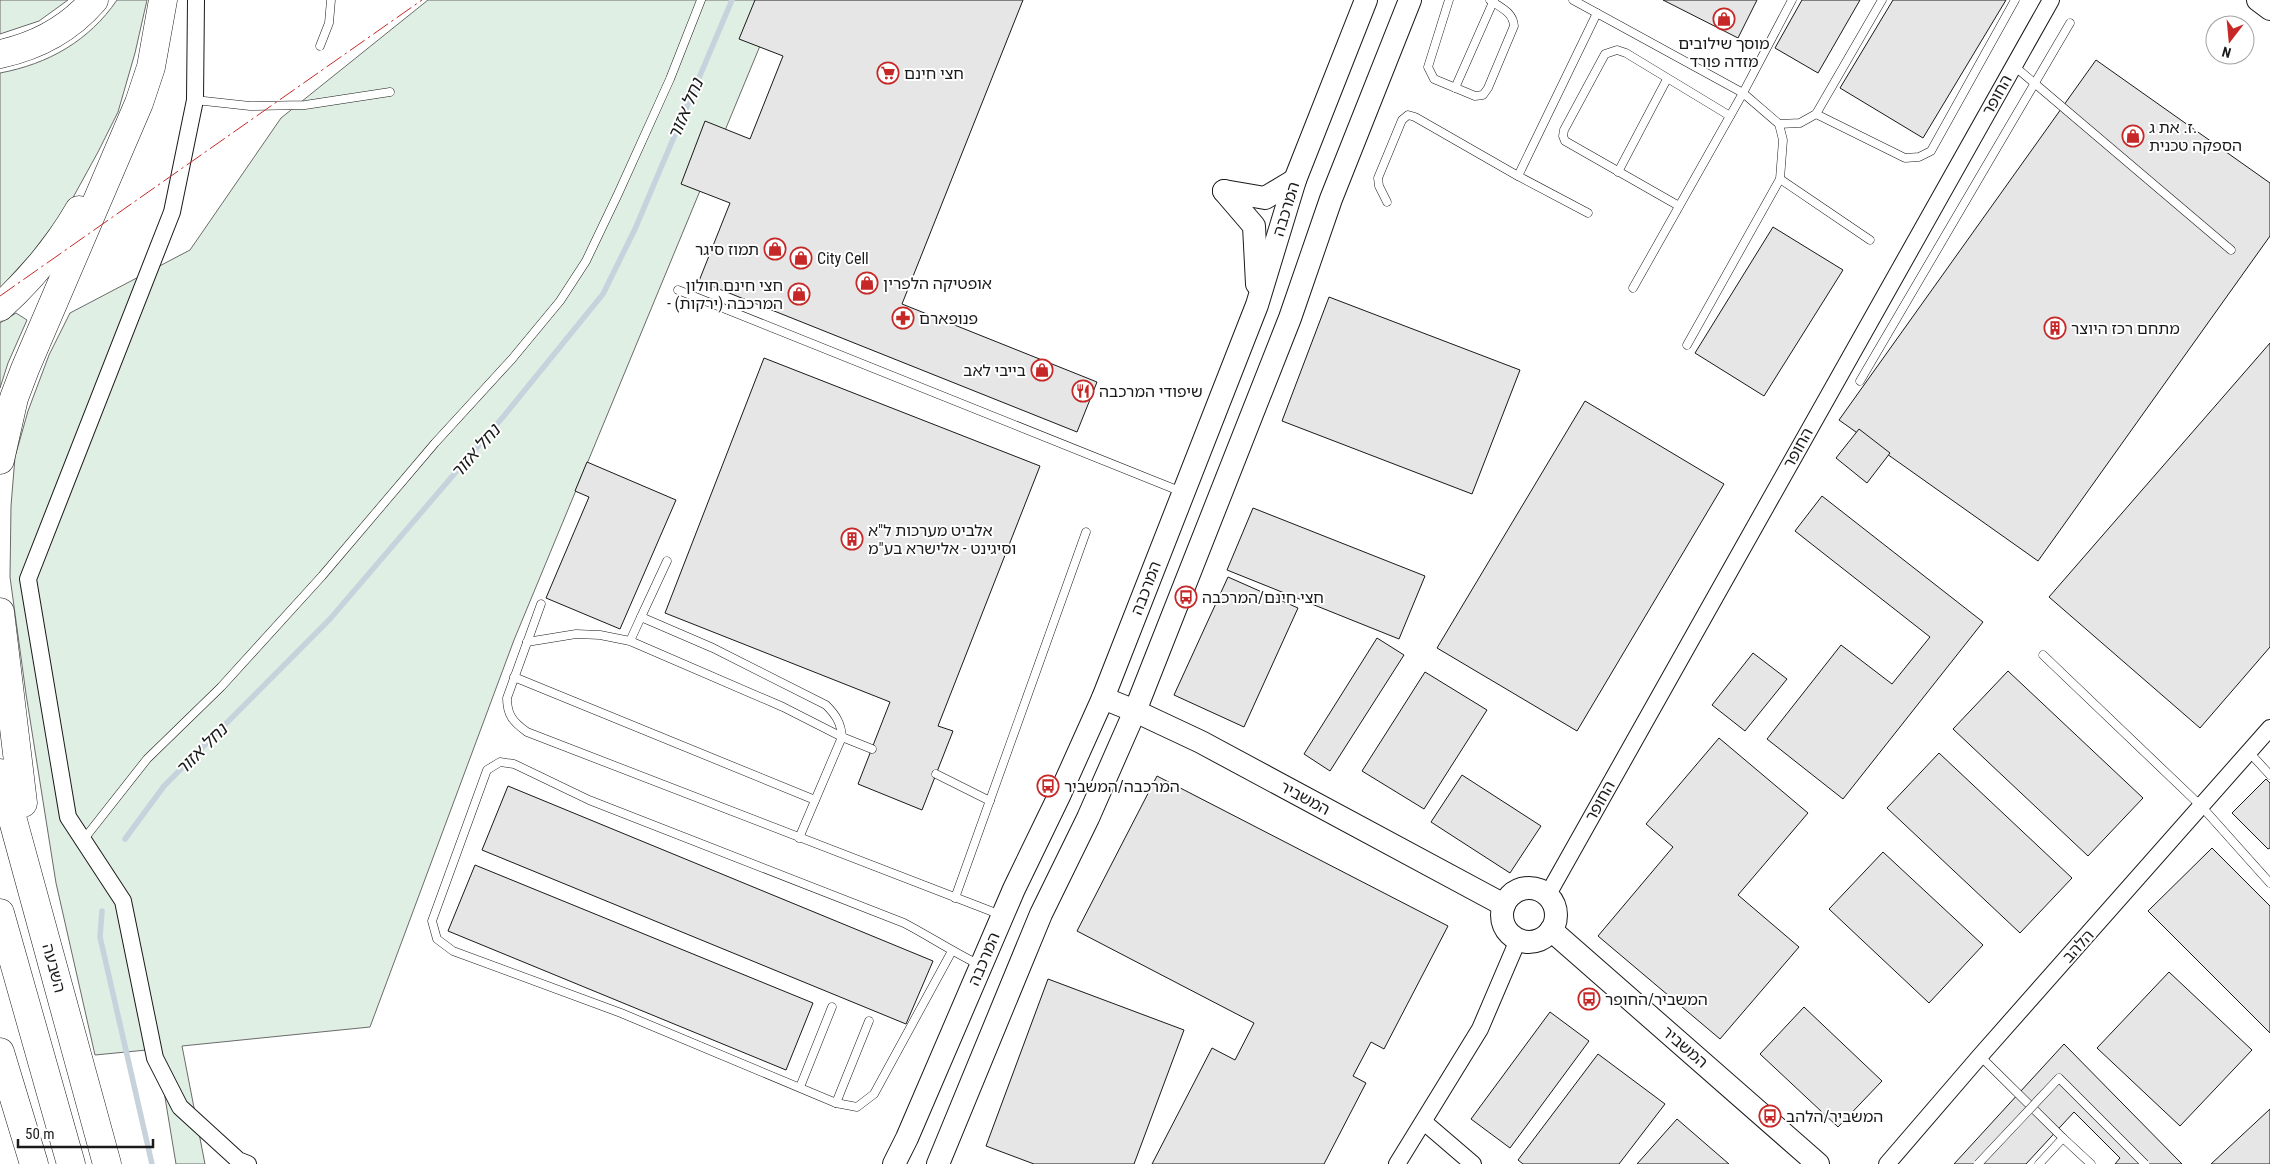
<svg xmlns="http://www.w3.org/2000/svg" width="2270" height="1164" font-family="'Roboto Condensed','Noto Sans Hebrew',sans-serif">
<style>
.green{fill:#e0efe3;stroke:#6a6a6a}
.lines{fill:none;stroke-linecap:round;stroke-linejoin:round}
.stream{stroke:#c6d2dc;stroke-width:5.5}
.building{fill:#e6e6e6;stroke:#1a1a1a}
.lane-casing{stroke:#1a1a1a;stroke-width:9}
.street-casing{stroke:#1a1a1a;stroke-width:18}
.secondary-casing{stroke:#1a1a1a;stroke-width:24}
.highway-casing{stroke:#1a1a1a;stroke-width:29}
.lane{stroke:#fff;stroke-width:8}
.street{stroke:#fff;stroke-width:16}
.secondary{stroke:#fff;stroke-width:22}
.highway{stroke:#fff;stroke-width:28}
.lane-bridge-casing{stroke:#1a1a1a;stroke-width:9;stroke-linecap:butt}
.lane-bridge{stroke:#fff;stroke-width:8}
.power{stroke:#c62828;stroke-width:1;stroke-dasharray:18 4 2.5 4;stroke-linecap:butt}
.labels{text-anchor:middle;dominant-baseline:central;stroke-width:4;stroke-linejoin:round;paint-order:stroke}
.poi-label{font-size:16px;fill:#1a1a1a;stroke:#fff;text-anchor:start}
.street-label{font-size:16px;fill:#1a1a1a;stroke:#fff}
.water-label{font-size:18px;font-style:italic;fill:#1a1a1a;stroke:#fff}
</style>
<rect width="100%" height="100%" fill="#fff"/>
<g class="green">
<polygon points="0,0 68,0 39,21 0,34"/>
<path d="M 117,0 L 147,0 L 135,53 L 118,112 L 98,152 L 70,203 L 31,254 L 0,288 L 0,73 C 48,64 89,41 117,0 Z"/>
<polygon points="428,0 779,0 514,640 370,1027 182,1046 205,1164 176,1164 157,1049 95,1055 56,883 26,694 10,577 11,506 15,457 28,411 49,355 70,313 190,250 281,118"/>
<polygon points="16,313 27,320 8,363 0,388 0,323"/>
</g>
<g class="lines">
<g class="stream">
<polyline points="125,839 164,786 330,619 503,417 603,294 635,229 732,0"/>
<polyline points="102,911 100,937 152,1164"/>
</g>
</g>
<g class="building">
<polygon points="755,0 1023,0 902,304 1097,382 1077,432 699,281 730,203 681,184 705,121 750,139 783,56 739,39"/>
<polygon points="1663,0 1757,0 1738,38"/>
<polygon points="1802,0 1860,0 1818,73 1775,48"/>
<polygon points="1893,0 2006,0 1923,138 1840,88"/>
<polygon points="2096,60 2270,183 2270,236 2038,561 1839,420"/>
<polygon points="1773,227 1843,270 1764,396 1695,353"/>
<polygon points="1329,297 1520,370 1472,494 1282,421"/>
<polygon points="2270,343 2270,647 2200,728 2049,597"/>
<polygon points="764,358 1040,466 938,726 953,731 922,810 858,784 890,702 665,613"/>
<polygon points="1585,401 1724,484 1577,731 1437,648"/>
<polygon points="1859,429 1890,453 1867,483 1836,458"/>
<polygon points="587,462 676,500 620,629 546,598 589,497 575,491"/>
<polygon points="1822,496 1983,622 1843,799 1767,739 1841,645 1892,684 1930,637 1795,531"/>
<polygon points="1253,508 1425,576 1399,639 1227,570"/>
<polygon points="1228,577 1298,608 1244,727 1174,695"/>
<polygon points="1377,638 1404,655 1330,771 1304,754"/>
<polygon points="1753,653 1787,679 1745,731 1712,705"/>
<polygon points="2008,671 2143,798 2088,856 1953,729"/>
<polygon points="1425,672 1487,710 1424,809 1362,771"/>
<polygon points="1719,738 1808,813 1738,895 1799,947 1720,1039 1598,936 1673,847 1646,824"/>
<polygon points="1939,753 2072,878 2020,933 1887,808"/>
<polygon points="1462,775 1541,826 1510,873 1431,822"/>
<polygon points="1157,776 1448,926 1384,1049 1371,1042 1353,1076 1366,1083 1324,1164 1152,1164 1212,1048 1235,1060 1254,1023 1077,931"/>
<polygon points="2266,779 2270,783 2270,848 2268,849 2232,813"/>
<polygon points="508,786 933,961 906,1024 482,850"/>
<polygon points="2212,848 2270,906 2270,1033 2148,911"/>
<polygon points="1883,852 1983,945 1929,1003 1829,909"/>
<polygon points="475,865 813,1003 786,1070 448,931"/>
<polygon points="2169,972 2252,1050 2180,1126 2097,1048"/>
<polygon points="1048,979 1184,1030 1134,1164 1034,1164 986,1146"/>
<polygon points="1804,1007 1882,1081 1838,1127 1760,1054"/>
<polygon points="1550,1012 1589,1041 1510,1148 1471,1119"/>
<polygon points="2064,1044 2182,1164 2115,1164 2120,1158 2074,1112 2026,1164 1954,1164"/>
<polygon points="1598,1054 1665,1104 1619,1164 1523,1164 1518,1160"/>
<polygon points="2270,1109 2270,1164 2211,1164"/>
<polygon points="1677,1119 1729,1164 1637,1164"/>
</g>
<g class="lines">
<g class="lane-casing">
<g id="lane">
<path d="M 1449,0 L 1428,67 L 1434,79 L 1475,96 L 1483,95 L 1488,88 L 1514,26 C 1513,13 1503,9 1493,2 L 1494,0"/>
<polyline points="1573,0 1743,93 1779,124 1800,123 1816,114 1882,0"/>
<polyline points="320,46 329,23 331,0"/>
<polyline points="2013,65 2231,250"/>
<polyline points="1455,88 1493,2 1490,0"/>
<polyline points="195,100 250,106 305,105 390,92"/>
<polyline points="1816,114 1905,158 1919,157 1931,151 2015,0"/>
<polyline points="1618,172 1667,79"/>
<polyline points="1780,179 1870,240"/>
<polyline points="1387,202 1379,186 1378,178 1402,120 1408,115 1415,117 1518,176"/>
<polyline points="1679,206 1565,141 1563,136 1564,130 1605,54 1617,50 1626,53 1730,116"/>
<polyline points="1588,213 1518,176 1597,13"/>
<polyline points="1633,288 1743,93 1792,0"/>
<polyline points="678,290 1182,492"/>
<polyline points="1687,345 1780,179 1783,140 1779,124"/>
<polyline points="1860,381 2070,23"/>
<path d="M 667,561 L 641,617 L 713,648 L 826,705 C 836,715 841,723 842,737 L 799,838"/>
<path d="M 541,604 L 507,698 C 507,715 513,722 527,732 L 1001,915"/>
<polyline points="630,641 641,617"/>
<polyline points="527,642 576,634 600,635 630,641 783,707 842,737 872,749"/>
<polyline points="2043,655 2202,807 2270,883"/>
<polyline points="514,677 815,800"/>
<polyline points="2249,752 2270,775"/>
<polyline points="936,774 990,801"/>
<polyline points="84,839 147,759 221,687 322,576 435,443 512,359 560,301 586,261 618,194 670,79 701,0"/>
<polyline points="955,898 1086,532"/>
<path d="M 952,951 L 874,1094 L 857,1107 L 836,1103 L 621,1013 L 453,951 L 437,939 L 432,921 L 487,770 L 500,762 L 514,764 L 589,800 L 904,923 C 929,936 953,952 978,964"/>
<polyline points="1980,1056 2063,1138 2039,1164"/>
<polyline points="800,1087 832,1007"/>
<polyline points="836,1103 869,1021"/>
<polyline points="2063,1138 2091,1164"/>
</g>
</g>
<g class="street-casing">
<g id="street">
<polyline points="196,0 195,100 172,212 28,579 68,817 123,901 155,1058 180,1107 238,1160 248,1164"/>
<polyline points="1547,896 2051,0"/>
<polyline points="1424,1122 1473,1164"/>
<polyline points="1397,1164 1480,1029 1518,940"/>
<polyline points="1887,1164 1980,1056 2270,728"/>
</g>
</g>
<g class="secondary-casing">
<g id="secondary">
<polyline points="2258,0 2270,9"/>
<polyline points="1224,191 1254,226 1257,284"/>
<polyline points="1224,191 1265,198 1295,180"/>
<polyline points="1103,698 1135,711 1201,742 1504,905"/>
<circle cx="1529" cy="915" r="27"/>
<polyline points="1551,930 1818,1164"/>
<polyline points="894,1164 907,1138 1014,889 1059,796 1103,698 1257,305 1295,180 1366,0"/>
<polyline points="938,1164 1041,914 1088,818 1135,711 1290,318 1331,199 1410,0"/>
</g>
</g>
<g class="highway-casing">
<g id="highway">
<path d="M 0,54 C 37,46 69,29 94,0"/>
<path d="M 0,307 C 32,278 58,246 79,210"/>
<polyline points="0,460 14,398 25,369 139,103 151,67 163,0"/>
<polyline points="0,612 23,803"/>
<polyline points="0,773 107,1164"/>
<polyline points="0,913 71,1164"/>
<polyline points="0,1052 34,1164"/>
</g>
</g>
<use href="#lane" class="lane"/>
<use href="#street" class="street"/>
<use href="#secondary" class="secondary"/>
<use href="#highway" class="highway"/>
<g class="lane-bridge-casing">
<polyline id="lane-bridge" points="1978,1164 2059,1078 2145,1164"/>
</g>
<use href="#lane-bridge" class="lane-bridge"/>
<polyline class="power" points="0,296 422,0"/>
</g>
<defs>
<g id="shop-ring" transform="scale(1.125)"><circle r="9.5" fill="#fff" stroke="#c62828" stroke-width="1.5"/><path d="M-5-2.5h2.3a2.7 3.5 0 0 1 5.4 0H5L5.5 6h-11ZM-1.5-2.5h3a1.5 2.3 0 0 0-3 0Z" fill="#c62828"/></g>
<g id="supermarket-ring" transform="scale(1.125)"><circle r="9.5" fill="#fff" stroke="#c62828" stroke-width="1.5"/><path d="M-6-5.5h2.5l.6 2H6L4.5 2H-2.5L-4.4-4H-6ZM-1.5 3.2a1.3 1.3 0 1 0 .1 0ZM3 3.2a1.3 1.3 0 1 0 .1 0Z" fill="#c62828"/></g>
<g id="pharmacy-ring" transform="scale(1.125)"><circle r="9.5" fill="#fff" stroke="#c62828" stroke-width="1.5"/><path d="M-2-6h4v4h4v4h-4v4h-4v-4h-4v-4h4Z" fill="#c62828"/></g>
<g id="building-ring" transform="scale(1.125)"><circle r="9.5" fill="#fff" stroke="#c62828" stroke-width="1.5"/><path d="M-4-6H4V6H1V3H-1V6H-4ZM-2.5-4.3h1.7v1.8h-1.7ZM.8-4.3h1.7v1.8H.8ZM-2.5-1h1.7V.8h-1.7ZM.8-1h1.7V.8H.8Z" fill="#c62828"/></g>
<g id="restaurant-ring" transform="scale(1.125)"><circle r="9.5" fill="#fff" stroke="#c62828" stroke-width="1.5"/><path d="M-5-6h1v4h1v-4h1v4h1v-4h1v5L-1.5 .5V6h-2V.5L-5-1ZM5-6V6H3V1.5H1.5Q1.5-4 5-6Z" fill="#c62828"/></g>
<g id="bus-ring" transform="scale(1.125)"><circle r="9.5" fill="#fff" stroke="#c62828" stroke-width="1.5"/><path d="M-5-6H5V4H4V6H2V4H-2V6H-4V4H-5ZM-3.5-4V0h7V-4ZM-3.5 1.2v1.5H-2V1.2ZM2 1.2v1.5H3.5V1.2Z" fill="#c62828"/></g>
</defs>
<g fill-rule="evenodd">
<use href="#shop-ring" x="1724" y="19"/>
<use href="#supermarket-ring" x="888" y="73"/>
<use href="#shop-ring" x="2133" y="136"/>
<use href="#shop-ring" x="775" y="249"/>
<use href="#shop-ring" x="801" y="258"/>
<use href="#shop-ring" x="867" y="283"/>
<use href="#shop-ring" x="799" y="294"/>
<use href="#pharmacy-ring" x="903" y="318"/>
<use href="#building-ring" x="2055" y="328"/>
<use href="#shop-ring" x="1042" y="370"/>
<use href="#restaurant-ring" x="1083" y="391"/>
<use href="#building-ring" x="852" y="539"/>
<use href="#bus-ring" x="1186" y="597"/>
<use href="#bus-ring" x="1048" y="786"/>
<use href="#bus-ring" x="1589" y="999"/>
<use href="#bus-ring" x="1770" y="1116"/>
</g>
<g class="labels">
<g class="poi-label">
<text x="1724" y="43" text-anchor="middle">מוסך שילובים<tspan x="1724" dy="18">מזדה פורד</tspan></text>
<text x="904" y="73">חצי חינם</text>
<text x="2149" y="127">ז. את ג.<tspan x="2149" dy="18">הספקה טכנית</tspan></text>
<text x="759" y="249" text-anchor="end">תמוז סיגר</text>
<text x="817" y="258">City Cell</text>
<text x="883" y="283">אופטיקה הלפרין</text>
<text x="783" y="285" text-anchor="end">חצי חינם חולון<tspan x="783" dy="18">- המרכבה (ירקות)</tspan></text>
<text x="919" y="318">פנופארם</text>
<text x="2071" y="328">מתחם רכז היוצר</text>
<text x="1026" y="370" text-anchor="end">בייבי לאב</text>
<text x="1099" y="391">שיפודי המרכבה</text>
<text x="868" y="530">אלביט מערכות ל"א<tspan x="868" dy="18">וסיגינט - אלישרא בע"מ</tspan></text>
<text x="1202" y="597">חצי חינם/המרכבה</text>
<text x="1064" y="786">המרכבה/המשביר</text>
<text x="1605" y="999">המשביר/החופר</text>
<text x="1786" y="1116">המשביר/הלהב</text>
</g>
<g class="street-label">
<text transform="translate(1997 95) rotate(-61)">החופר</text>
<text transform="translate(1286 209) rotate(-73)">המרכבה</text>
<text transform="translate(1798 448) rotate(-61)">החופר</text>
<text transform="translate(1146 588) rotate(-69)">המרכבה</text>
<text transform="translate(1305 798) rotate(28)">המשביר</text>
<text transform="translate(1600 801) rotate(-61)">החופר</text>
<text transform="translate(2078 946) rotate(-48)">הלהב</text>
<text transform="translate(984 959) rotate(-67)">המרכבה</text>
<text transform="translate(54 968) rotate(75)">השבעה</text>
<text transform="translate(1685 1047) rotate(41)">המשביר</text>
</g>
<g class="water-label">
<text transform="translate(685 109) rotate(-67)">נחל אזור</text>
<text transform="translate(475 451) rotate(-49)">נחל אזור</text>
<text transform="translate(201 749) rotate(-45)">נחל אזור</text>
</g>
</g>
<g transform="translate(2230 40) rotate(196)"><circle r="24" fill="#ffffff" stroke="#a3a3a3"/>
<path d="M0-4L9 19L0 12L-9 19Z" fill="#c62828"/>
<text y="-8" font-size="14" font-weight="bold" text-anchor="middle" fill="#1a1a1a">N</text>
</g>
<path d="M18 1139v8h135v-8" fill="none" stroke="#1a1a1a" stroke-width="2.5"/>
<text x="25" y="1139" font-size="15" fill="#1a1a1a" stroke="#ffffff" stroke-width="4" paint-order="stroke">50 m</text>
</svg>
